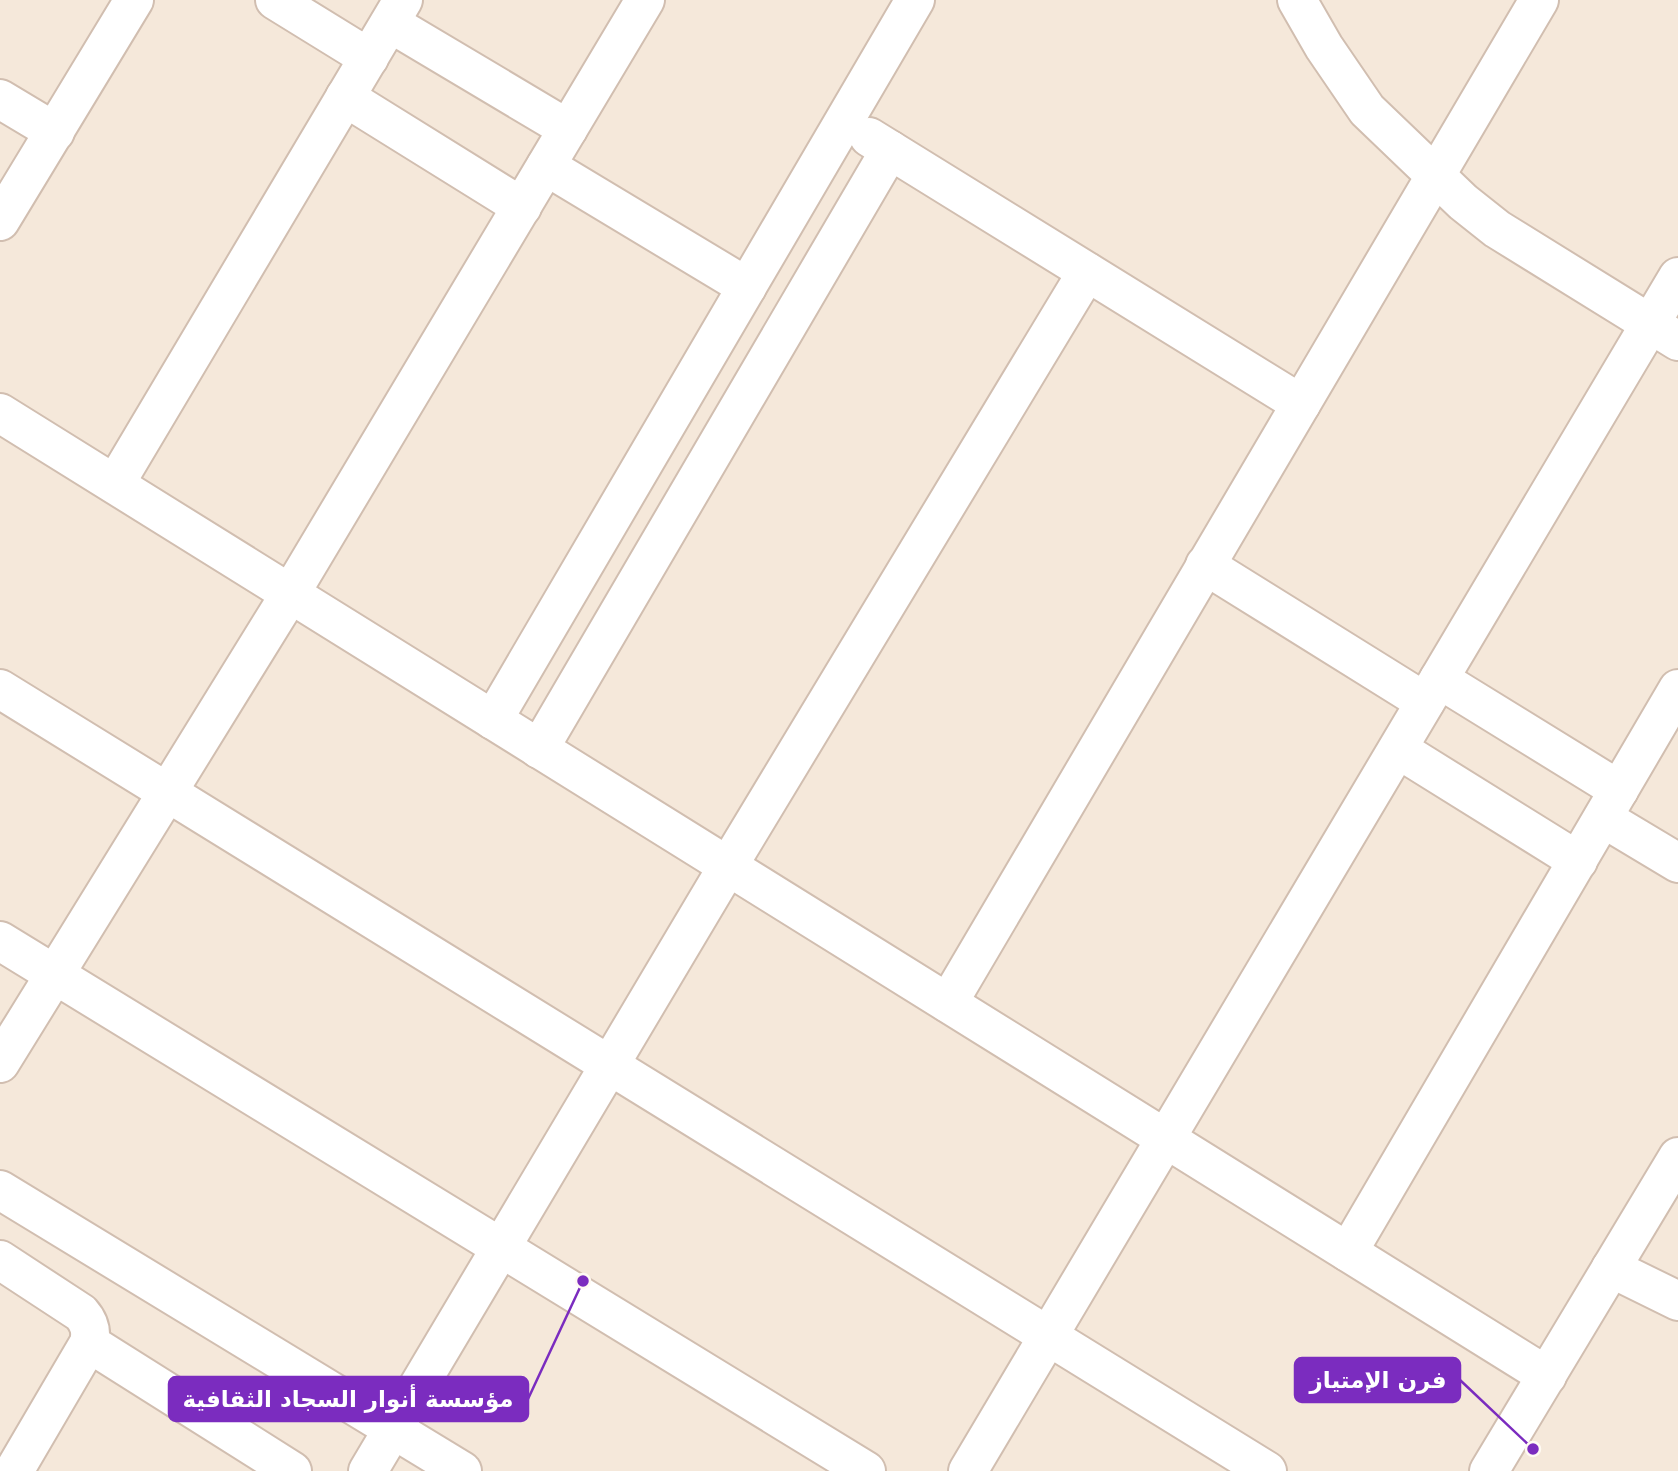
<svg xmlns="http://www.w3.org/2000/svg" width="1678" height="1471" font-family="'DejaVu Sans',Vazirmatn,sans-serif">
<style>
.residential{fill:#f5e8da}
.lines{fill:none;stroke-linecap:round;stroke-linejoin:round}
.minor-casing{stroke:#d1beb0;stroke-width:42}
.minor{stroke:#fff;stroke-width:38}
.leader{fill:none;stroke:#7b2cbf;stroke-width:2.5}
.callout-dot{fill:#7b2cbf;stroke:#fffaf3;stroke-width:2.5}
.callout{fill:#7b2cbf;stroke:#7b2cbf;stroke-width:2.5}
.callout-label{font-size:23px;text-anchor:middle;font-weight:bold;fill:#fff}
</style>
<rect width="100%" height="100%" fill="#fdf6ec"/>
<rect class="residential" x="0" y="0" width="1678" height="1471"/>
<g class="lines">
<g class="minor-casing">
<g id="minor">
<polyline points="275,0 369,58"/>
<polyline points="1297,0 1324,47 1367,110 1463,202 1497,229 1678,341"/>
<polyline points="390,23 568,129"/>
<polyline points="345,97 522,207"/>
<polyline points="0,99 55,132"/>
<polyline points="869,137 1301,404"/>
<polyline points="546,166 747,287"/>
<polyline points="0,221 134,0"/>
<polyline points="0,413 1547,1376"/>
<polyline points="115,484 403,0"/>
<polyline points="1205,565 1425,702"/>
<polyline points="1439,679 1619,790"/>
<polyline points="0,689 1267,1471"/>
<polyline points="493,720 915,0"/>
<polyline points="539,749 890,150"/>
<polyline points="1398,749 1578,861"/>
<polyline points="1603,818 1678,863"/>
<polyline points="0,941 866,1471"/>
<polyline points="948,1003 1539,0"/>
<polyline points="0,1063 290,594 645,0"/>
<polyline points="0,1190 462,1471"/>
<polyline points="1348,1252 1678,689"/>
<path d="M 0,1260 L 81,1313 C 89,1322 92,1331 89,1343 L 14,1471"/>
<polyline points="1611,1268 1678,1301"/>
<polyline points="89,1343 292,1471"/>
<polyline points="368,1471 728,866 1087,272"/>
<polyline points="968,1471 1678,277"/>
<polyline points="1489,1471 1678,1157"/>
</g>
</g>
<use href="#minor" class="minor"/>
</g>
<path class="leader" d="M1533 1449L1460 1380M583 1281L528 1399"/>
<g class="callout-dot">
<circle cx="1533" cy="1449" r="7"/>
<circle cx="583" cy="1281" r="7"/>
</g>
<g class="callout">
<rect x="1295" y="1358" width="165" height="44" rx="7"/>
<rect x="169" y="1377" width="359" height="44" rx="7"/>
</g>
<g class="callout-label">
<text x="1378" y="1388">فرن الإمتياز</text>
<text x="348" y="1407">مؤسسة أنوار السجاد الثقافية</text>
</g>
</svg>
